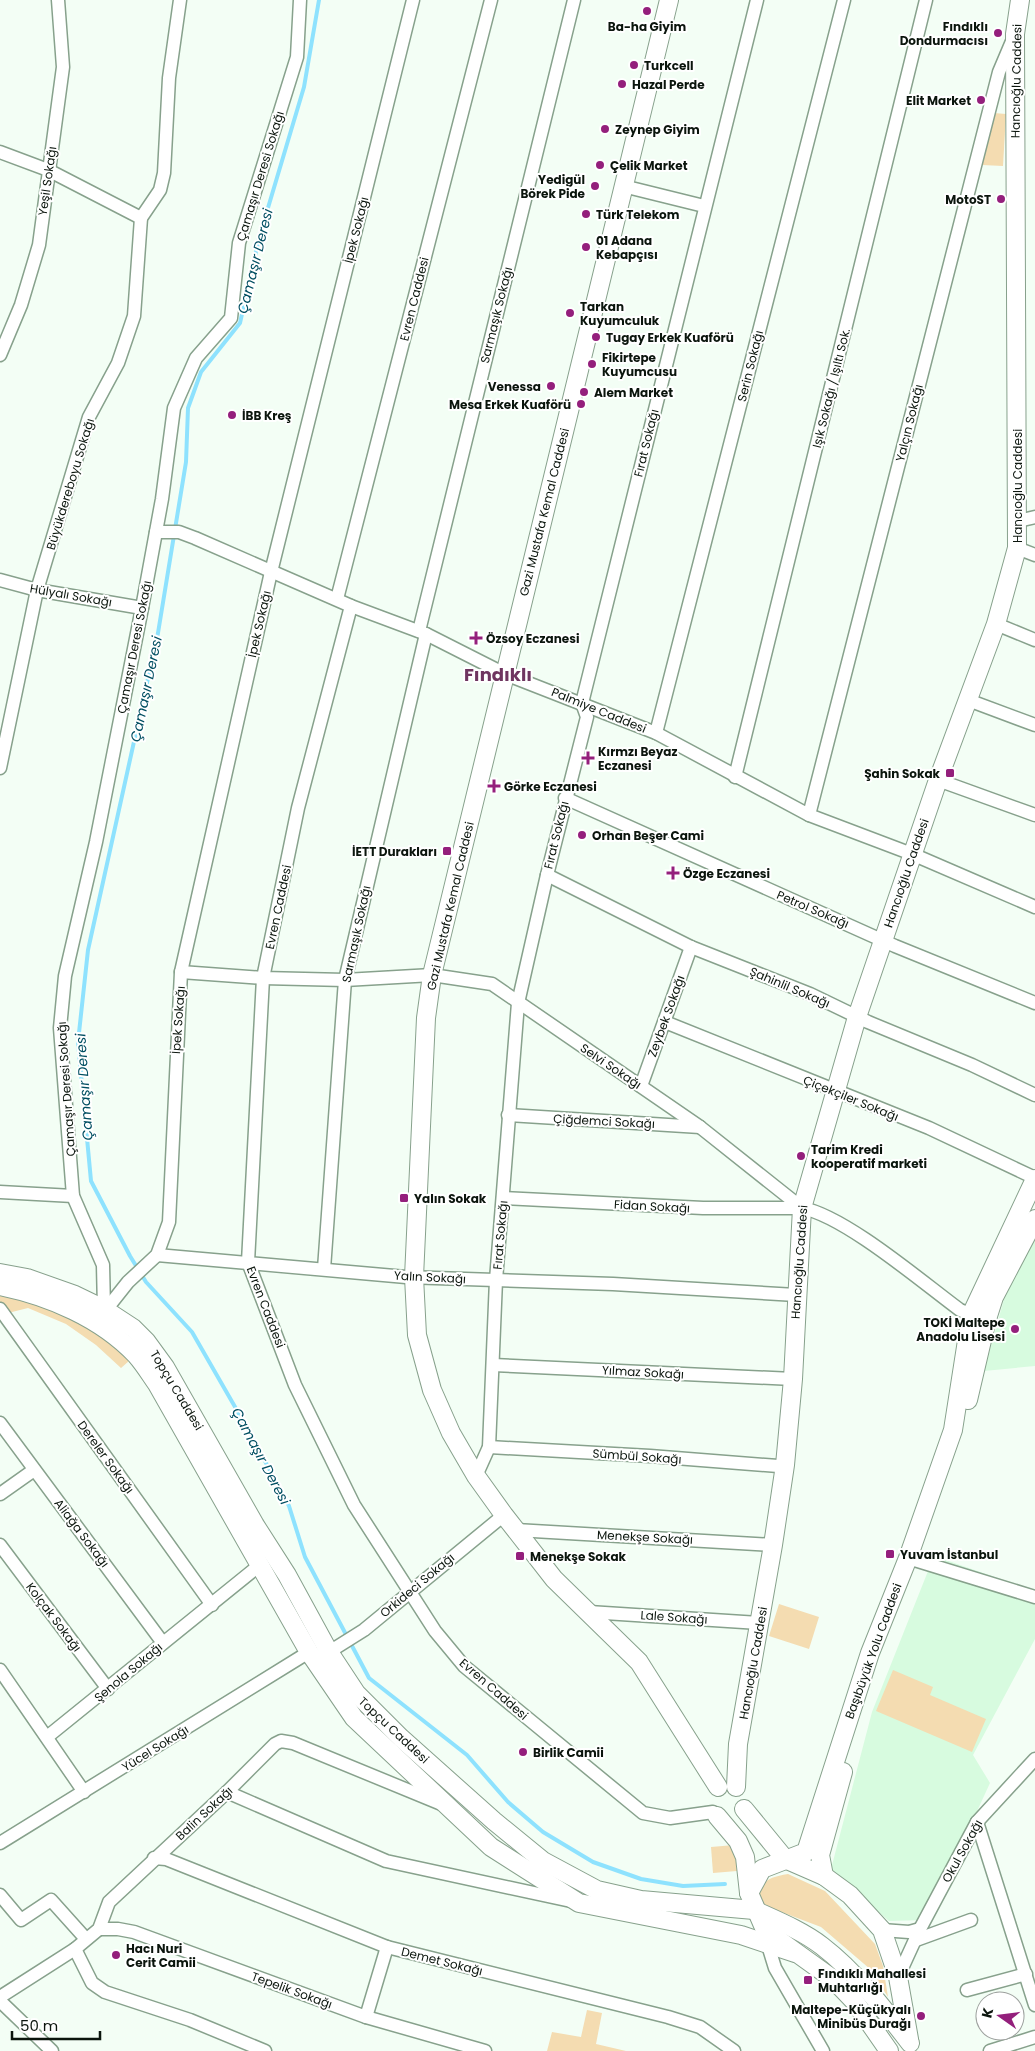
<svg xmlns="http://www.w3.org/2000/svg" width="1035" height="2051" font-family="Poppins,sans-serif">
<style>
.built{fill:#d7fbdf}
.green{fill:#f4dcb1}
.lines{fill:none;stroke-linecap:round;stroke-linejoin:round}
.stream{stroke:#8ee2fe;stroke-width:4}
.street-casing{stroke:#87a18c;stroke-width:15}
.secondary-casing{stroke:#87a18c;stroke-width:20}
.street{stroke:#fff;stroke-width:12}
.secondary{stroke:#fff;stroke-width:18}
.poi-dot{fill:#941f7c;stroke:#fff;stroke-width:2}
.labels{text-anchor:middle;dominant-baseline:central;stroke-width:4;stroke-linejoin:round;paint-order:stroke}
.poi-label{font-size:12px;font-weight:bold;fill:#0b150d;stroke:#fff;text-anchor:start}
.street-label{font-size:12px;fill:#0b150d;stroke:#fff}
.water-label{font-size:14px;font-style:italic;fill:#014e61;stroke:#fff}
.district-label{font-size:18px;font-weight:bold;fill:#6f3560;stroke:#fff}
</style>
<rect width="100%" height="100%" fill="#f3fef5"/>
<g class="built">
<polygon points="1035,1239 1035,1366 984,1371 1006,1292"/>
<polygon points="934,1556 1035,1591 1035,1639 973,1755 990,1783 927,1920 889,1921 831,1869 872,1712"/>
</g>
<g class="green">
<polygon points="994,113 1006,114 1003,166 982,165"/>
<polygon points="0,1290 77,1318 113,1343 129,1361 121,1368 96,1345 66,1324 28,1308 0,1315"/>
<polygon points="779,1604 819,1617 809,1649 769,1636"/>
<polygon points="893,1670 933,1687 930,1695 986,1719 972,1752 876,1711"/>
<polygon points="734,1845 737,1871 713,1873 711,1847"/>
<path d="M 788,1874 L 825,1891 L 875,1944 L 883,1966 L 888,1997 L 870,1969 L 821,1927 L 763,1905 L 756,1898 C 762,1880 770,1877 788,1874 Z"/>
<polygon points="587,2010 602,2013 596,2044 626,2051 547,2051 552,2032 581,2037"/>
</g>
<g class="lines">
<polyline class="stream" points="319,0 304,87 259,238 240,323 201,372 188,408 186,462 158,633 88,950 78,1042 91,1181 130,1256 146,1282 192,1332 250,1433 289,1506 305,1557 369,1678 467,1755 508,1802 543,1832 593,1862 641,1879 683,1886 725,1884"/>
<g class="street-casing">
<g id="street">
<polyline points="0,152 48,170 141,218"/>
<polyline points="623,186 704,206"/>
<polyline points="0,355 21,305 39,245 63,67 58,0"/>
<polyline points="1018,521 1035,517"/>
<polyline points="156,532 179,532 195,538 351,606 426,634 505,674 656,733 809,815 912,854 1035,907"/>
<polyline points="1017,548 1035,555"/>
<polyline points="0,580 37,590 142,608"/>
<polyline points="337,599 491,0"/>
<polyline points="351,606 298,808 263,978 248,1262 295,1385 354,1505 435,1631 464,1666 643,1813 670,1818 713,1812"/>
<polyline points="996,624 1035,640"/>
<polyline points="419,631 574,0"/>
<polyline points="968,700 1035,725"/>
<polyline points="656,733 844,0"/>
<polyline points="0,768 37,590 89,417 118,363 134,316 141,218 160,190 164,173 169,78 180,0"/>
<polyline points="735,777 926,0"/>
<polyline points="938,780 1035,815"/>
<polyline points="565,798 895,946 1035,1003"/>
<polyline points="809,815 999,72 1013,39"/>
<polyline points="547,875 691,947 810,994 868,1022 972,1065 1035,1095"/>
<path d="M 181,972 L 263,978 L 345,980 L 432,975 L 492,984 L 700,1127 L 802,1208 C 845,1216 922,1282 960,1310 L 977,1317"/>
<polyline points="665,1022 929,1128 1035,1178"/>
<polyline points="641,1086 691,947"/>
<polyline points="508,1115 700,1127"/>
<polyline points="0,1192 73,1196"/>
<polyline points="503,1198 703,1208 802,1208"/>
<polyline points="157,1255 406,1277 613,1284 796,1295"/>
<polyline points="324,1269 345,980 426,634"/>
<polyline points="0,1309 212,1605"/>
<polyline points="104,1309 103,1265 73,1196 60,1028 65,976 96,842 142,608 162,499 174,408 196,358 231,318 239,243 297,57 300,0"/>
<polyline points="101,1316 128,1282 157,1255 169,1222 181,972 271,572 413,0"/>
<polyline points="493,1365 793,1379"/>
<polyline points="0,1423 163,1643"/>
<polyline points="489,1447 650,1456 778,1466 785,1465"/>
<polyline points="476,1476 489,1447 496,1280 518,1003 547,875 587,717 582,703 757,0"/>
<polyline points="0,1494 34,1470"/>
<polyline points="516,1530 773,1545"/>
<polyline points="0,1545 108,1689"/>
<polyline points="908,1558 1035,1597"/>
<polyline points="589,1612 759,1623"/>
<polyline points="329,1652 364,1630 504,1515"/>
<polyline points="0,1670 84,1792"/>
<polyline points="47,1737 261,1564"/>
<polyline points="227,1792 386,1861 571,1901"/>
<polyline points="977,1822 1035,2005"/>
<polyline points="0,1843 309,1652"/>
<polyline points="154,1858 166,1859 387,1947 668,2017 700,2027 734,2051"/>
<polyline points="0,1895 21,1920 51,1900 86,1939"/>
<polyline points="99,1929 118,1929 134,1932 366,2017 485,2051"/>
<polyline points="882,1930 909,1932 920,1929"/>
<polyline points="916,1940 971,1920"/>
<polyline points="767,1942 775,1968 823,2051"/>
<polyline points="75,1949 92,1983 105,1992 190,2020 265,2051"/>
<polyline points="898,1977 920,1929 977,1822 1035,1759"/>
<polyline points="967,1990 1026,1974"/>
<polyline points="0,1997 75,1949 99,1929 109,1902 227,1792 275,1744 281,1741 293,1743 439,1803"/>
<polyline points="0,2001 52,2051"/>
<polyline points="366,2017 387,1947"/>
<polyline points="990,2051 1035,2037"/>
</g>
</g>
<g class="secondary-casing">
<g id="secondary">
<polyline points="669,0 432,975 426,1018 414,1277 417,1335 432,1390 451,1433 476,1476 504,1515 554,1579 639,1662 718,1787"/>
<path d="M 0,1273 L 27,1278 L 75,1295 L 104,1309 L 133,1328 L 146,1341 L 165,1367 L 255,1525 L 287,1575 L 329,1652 L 356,1693 L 401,1738 L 494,1821 L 543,1861 L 597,1890 L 641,1900 L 754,1910 C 776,1920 803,1931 822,1946 C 857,1973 883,2008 910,2043"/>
<path d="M 0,1286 C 49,1296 101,1318 136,1355 C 144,1364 150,1374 157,1384 L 309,1652 L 354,1718 L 491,1847 L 579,1903 L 741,1935 L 795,1953"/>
<polyline points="968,1400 987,1319 994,1297 1035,1219"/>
<polyline points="736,1787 738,1744 773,1545 785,1465 793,1379 802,1208 857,1017 938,780 996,624 1017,548 1015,34 1020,0"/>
<polyline points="744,1809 785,1859 824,1876 850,1895 882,1930 898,1977 909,2039"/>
<polyline points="717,1816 738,1841 745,1857 749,1893 765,1930 833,1979 855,2002 889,2051"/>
<polyline points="824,1876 820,1855 843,1772"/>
<polyline points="749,1893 762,1869 806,1852 870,1653 908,1558 953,1430 971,1315 1035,1179"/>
</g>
</g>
<use href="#street" class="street"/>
<use href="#secondary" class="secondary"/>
</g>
<g class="poi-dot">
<circle cx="647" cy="11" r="5"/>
<circle cx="998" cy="33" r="5"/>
<circle cx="634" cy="65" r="5"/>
<circle cx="622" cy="84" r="5"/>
<circle cx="981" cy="100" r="5"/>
<circle cx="605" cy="129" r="5"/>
<circle cx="600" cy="165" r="5"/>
<circle cx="595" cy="186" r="5"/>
<circle cx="1001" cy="199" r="5"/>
<circle cx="586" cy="214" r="5"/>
<circle cx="586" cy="247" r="5"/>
<circle cx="570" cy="313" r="5"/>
<circle cx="596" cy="337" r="5"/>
<circle cx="592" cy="364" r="5"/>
<circle cx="551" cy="386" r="5"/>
<circle cx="584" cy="392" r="5"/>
<circle cx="581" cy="404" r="5"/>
<circle cx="232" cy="415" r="5"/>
<path d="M473.5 630.5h5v5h5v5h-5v5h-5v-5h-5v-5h5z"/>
<path d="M585.5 750.5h5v5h5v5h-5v5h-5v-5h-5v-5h5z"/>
<rect x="945" y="768" width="10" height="10" rx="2.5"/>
<path d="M491.5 778.5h5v5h5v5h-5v5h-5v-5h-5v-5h5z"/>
<circle cx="582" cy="835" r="5"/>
<rect x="442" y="846" width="10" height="10" rx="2.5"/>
<path d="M670.5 865.5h5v5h5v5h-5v5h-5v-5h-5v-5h5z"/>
<circle cx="801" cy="1156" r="5"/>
<rect x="399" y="1193" width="10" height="10" rx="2.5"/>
<circle cx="1015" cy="1329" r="5"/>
<rect x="885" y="1549" width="10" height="10" rx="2.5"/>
<rect x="515" y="1551" width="10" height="10" rx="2.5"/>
<circle cx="523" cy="1752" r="5"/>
<circle cx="116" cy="1955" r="5"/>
<rect x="803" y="1975" width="10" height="10" rx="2.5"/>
<circle cx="921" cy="2016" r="5"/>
</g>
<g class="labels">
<g class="poi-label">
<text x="647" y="26" text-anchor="middle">Ba-ha Giyim</text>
<text x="988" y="26" text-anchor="end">Fındıklı<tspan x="988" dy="14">Dondurmacısı</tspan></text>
<text x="644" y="65">Turkcell</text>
<text x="632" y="84">Hazal Perde</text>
<text x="971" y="100" text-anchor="end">Elit Market</text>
<text x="615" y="129">Zeynep Giyim</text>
<text x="610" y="165">Çelik Market</text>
<text x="585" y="179" text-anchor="end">Yedigül<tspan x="585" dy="14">Börek Pide</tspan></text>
<text x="991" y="199" text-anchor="end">MotoST</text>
<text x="596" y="214">Türk Telekom</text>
<text x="596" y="240">01 Adana<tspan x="596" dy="14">Kebapçısı</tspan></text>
<text x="580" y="306">Tarkan<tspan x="580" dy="14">Kuyumculuk</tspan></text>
<text x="606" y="337">Tugay Erkek Kuaförü</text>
<text x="602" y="357">Fikirtepe<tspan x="602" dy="14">Kuyumcusu</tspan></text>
<text x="541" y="386" text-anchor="end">Venessa</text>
<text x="594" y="392">Alem Market</text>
<text x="571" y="404" text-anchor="end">Mesa Erkek Kuaförü</text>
<text x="242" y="415">İBB Kreş</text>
<text x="486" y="638">Özsoy Eczanesi</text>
<text x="598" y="751">Kırmzı Beyaz<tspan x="598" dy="14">Eczanesi</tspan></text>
<text x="940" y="773" text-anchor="end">Şahin Sokak</text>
<text x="504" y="786">Görke Eczanesi</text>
<text x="592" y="835">Orhan Beşer Cami</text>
<text x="437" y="851" text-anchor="end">İETT Durakları</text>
<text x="683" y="873">Özge Eczanesi</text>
<text x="811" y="1149">Tarim Kredi<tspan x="811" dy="14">kooperatif marketi</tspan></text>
<text x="414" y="1198">Yalın Sokak</text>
<text x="1005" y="1322" text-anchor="end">TOKİ Maltepe<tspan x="1005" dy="14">Anadolu Lisesi</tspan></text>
<text x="900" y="1554">Yuvam İstanbul</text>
<text x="530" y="1556">Menekşe Sokak</text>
<text x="533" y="1752">Birlik Camii</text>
<text x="126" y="1948">Hacı Nuri<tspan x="126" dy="14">Cerit Camii</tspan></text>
<text x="818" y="1973">Fındıklı Mahallesi<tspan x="818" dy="14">Muhtarlığı</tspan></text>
<text x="911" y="2009" text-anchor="end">Maltepe-Küçükyalı<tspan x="911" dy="14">Minibüs Durağı</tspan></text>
</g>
<g class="street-label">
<text transform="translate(1016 81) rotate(-89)">Hancıoğlu Caddesi</text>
<text transform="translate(260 176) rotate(-73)">Çamaşır Deresi Sokağı</text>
<text transform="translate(47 181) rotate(-82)">Yeşil Sokağı</text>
<text transform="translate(356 230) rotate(-76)">İpek Sokağı</text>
<text transform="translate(414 299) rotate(-76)">Evren Caddesi</text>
<text transform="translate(496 315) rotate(-76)">Sarmaşık Sokağı</text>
<text transform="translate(750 366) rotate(-76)">Serin Sokağı</text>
<text transform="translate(831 388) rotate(-76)">Işık Sokağı / Işıltı Sok.</text>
<text transform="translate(909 423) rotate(-76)">Yalçın Sokağı</text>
<text transform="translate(646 443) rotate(-76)">Fırat Sokağı</text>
<text transform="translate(70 484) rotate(-73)">Büyükdereboyu Sokağı</text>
<text transform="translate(1017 486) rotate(-90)">Hancıoğlu Caddesi</text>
<text transform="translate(544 512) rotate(-76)">Gazi Mustafa Kemal Caddesi</text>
<text transform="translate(71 595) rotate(10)">Hülyalı Sokağı</text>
<text transform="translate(259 624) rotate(-77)">İpek Sokağı</text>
<text transform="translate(134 647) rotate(-79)">Çamaşır Deresi Sokağı</text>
<text transform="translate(599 710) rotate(22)">Palmiye Caddesi</text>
<text transform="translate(556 835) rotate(-76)">Fırat Sokağı</text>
<text transform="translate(906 873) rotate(-71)">Hancıoğlu Caddesi</text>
<text transform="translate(450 906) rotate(-77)">Gazi Mustafa Kemal Caddesi</text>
<text transform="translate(278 907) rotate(-78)">Evren Caddesi</text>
<text transform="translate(813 909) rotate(23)">Petrol Sokağı</text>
<text transform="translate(356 934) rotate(-78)">Sarmaşık Sokağı</text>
<text transform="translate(790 987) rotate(23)">Şahinlil Sokağı</text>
<text transform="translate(666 1016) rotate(-70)">Zeybek Sokağı</text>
<text transform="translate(178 1020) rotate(-86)">İpek Sokağı</text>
<text transform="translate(611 1066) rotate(34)">Selvi Sokağı</text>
<text transform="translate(66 1089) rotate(-94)">Çamaşır Deresi Sokağı</text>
<text transform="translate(851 1098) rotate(22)">Çiçekçiler Sokağı</text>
<text transform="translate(604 1121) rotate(3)">Çiğdemci Sokağı</text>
<text transform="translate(652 1206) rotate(3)">Fidan Sokağı</text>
<text transform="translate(500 1235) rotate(-85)">Fırat Sokağı</text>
<text transform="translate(799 1262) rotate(-86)">Hancıoğlu Caddesi</text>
<text transform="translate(430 1277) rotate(3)">Yalın Sokağı</text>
<text transform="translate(266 1307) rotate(69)">Evren Caddesi</text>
<text transform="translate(643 1372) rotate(3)">Yılmaz Sokağı</text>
<text transform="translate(177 1390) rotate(59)">Topçu Caddesi</text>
<text transform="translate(637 1456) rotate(4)">Sümbül Sokağı</text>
<text transform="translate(106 1457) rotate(54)">Dereler Sokağı</text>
<text transform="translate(82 1533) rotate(53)">Aliağa Sokağı</text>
<text transform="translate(645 1537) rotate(3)">Menekşe Sokağı</text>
<text transform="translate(417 1585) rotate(-40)">Orkideci Sokağı</text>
<text transform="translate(54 1617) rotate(53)">Kolçak Sokağı</text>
<text transform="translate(674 1617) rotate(4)">Lale Sokağı</text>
<text transform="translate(873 1651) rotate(-70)">Başıbüyük Yolu Caddesi</text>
<text transform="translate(753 1663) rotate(-80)">Hancıoğlu Caddesi</text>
<text transform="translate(128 1672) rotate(-40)">Şenola Sokağı</text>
<text transform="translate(494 1689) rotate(41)">Evren Caddesi</text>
<text transform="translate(394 1730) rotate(43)">Topçu Caddesi</text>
<text transform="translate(155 1748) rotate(-32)">Yücel Sokağı</text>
<text transform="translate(204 1813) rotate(-43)">Balin Sokağı</text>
<text transform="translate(962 1851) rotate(-61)">Okul Sokağı</text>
<text transform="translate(442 1961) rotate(14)">Demet Sokağı</text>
<text transform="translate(292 1990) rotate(20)">Tepelik Sokağı</text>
</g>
<g class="water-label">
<text transform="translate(255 261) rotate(-76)">Çamaşır Deresi</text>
<text transform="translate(146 689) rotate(-78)">Çamaşır Deresi</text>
<text transform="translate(84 1087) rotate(-94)">Çamaşır Deresi</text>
<text transform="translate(261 1456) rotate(62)">Çamaşır Deresi</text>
</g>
<g class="district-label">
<text x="498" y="674">Fındıklı</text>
</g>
</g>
<g transform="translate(1000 2016) rotate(284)"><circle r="24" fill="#ffffff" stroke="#9da19e"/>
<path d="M0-4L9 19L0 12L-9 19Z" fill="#941f7c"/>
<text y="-8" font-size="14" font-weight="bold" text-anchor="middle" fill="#0b150d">K</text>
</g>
<path d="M12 2031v8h88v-8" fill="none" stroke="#0b150d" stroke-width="2.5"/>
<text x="20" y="2031" font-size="15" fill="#0b150d" stroke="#ffffff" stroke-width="4" paint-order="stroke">50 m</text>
</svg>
